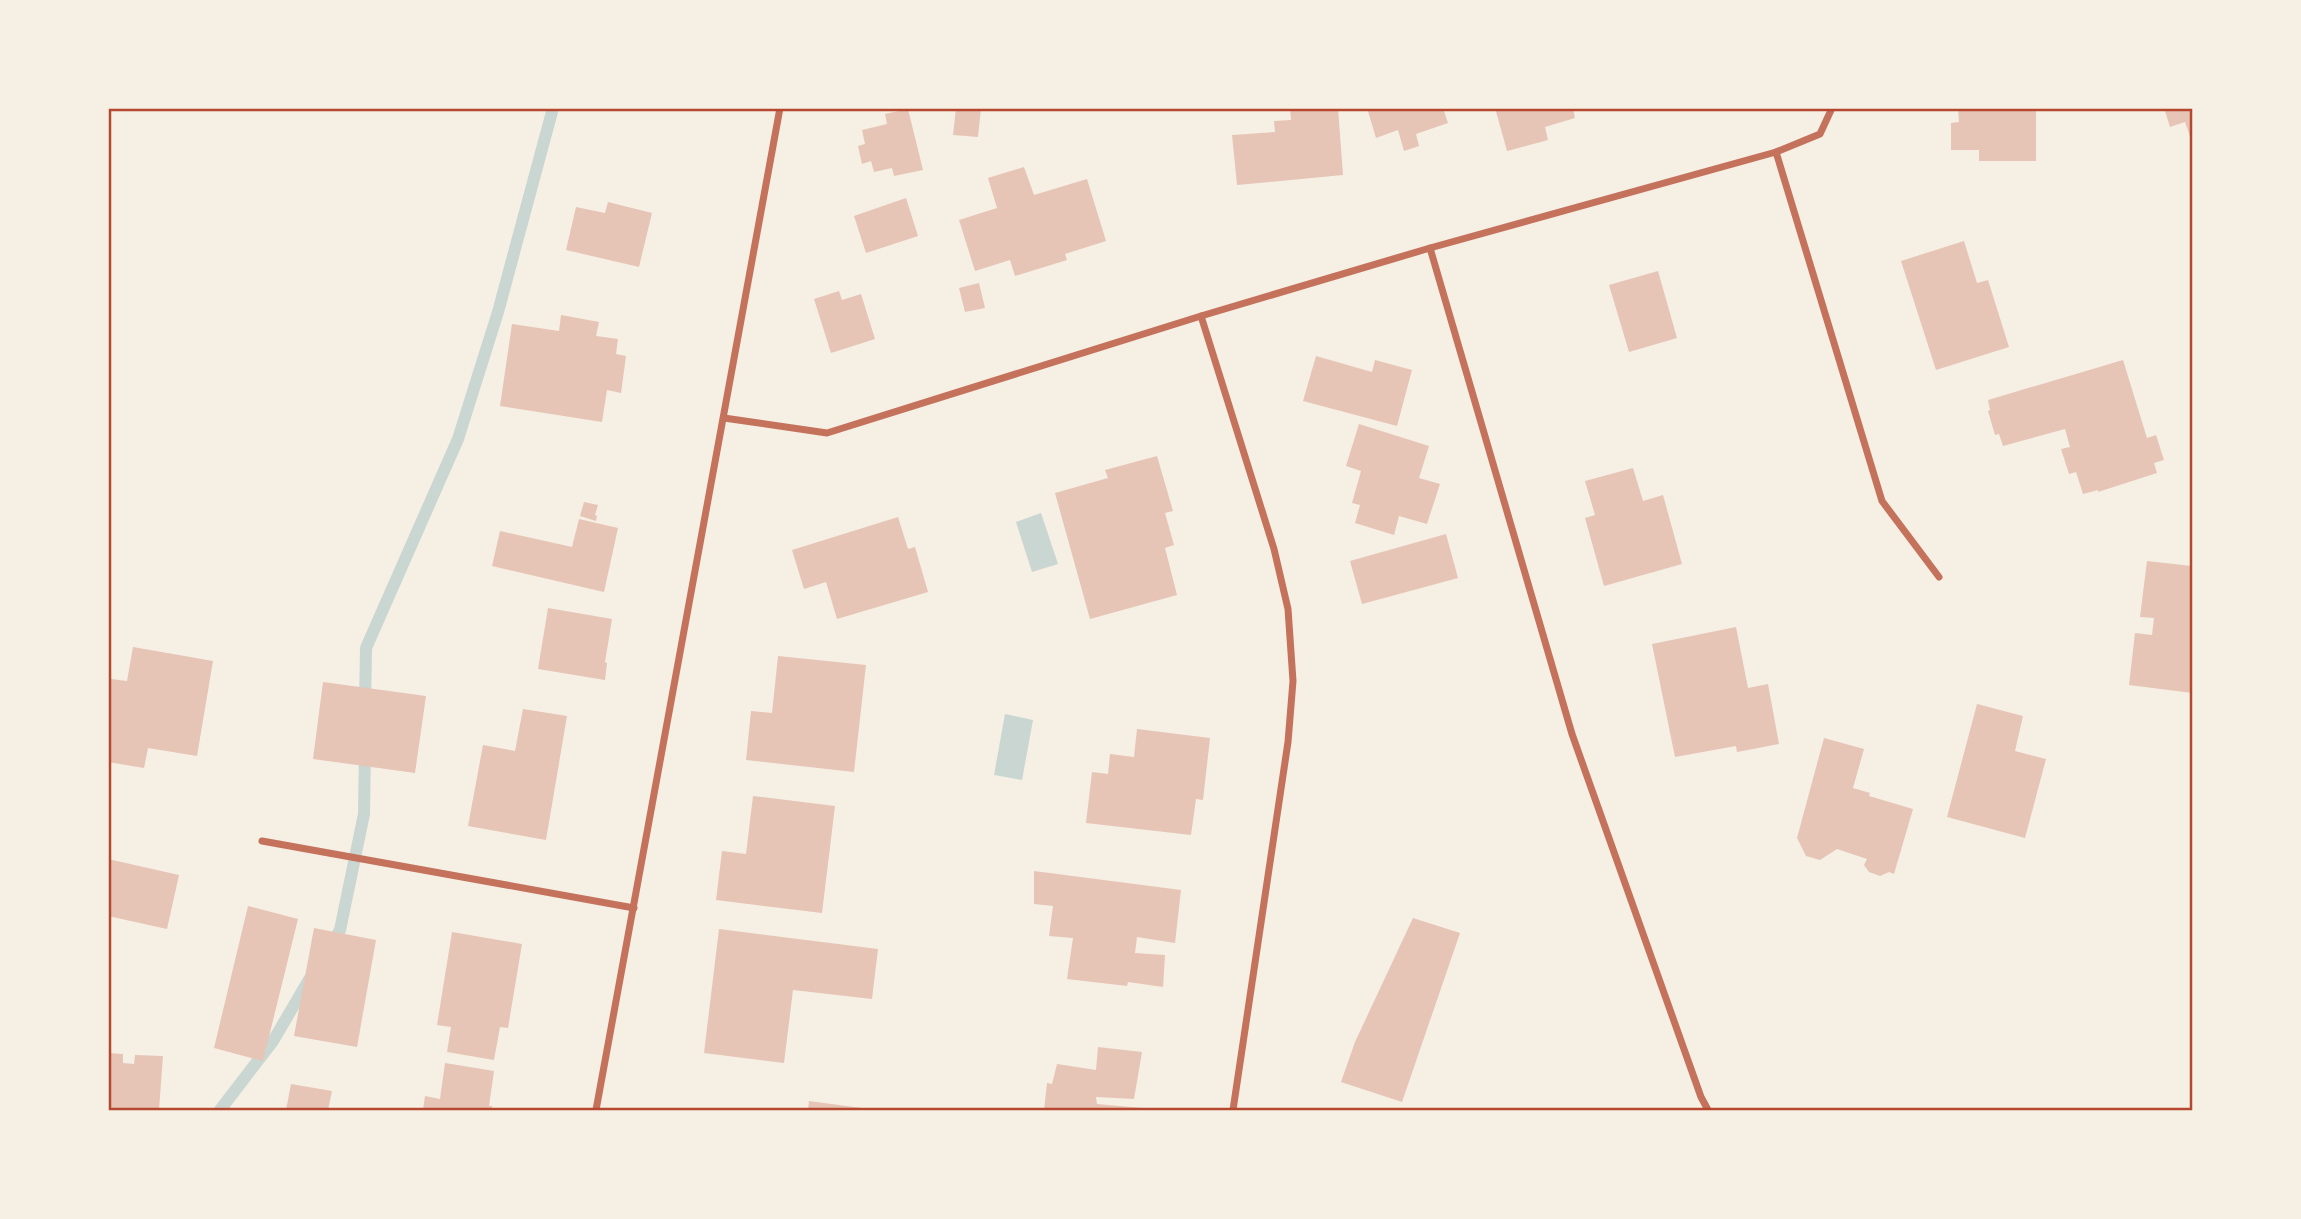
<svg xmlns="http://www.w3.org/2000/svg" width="2301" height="1219" font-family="'Exo 2',sans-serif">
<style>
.water{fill:#c9d6d2}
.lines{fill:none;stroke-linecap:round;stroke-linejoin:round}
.stream{stroke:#c9d6d2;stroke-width:12}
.building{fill:#e6c5b7}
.minor{stroke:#c5725c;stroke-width:7}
.neatline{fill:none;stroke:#b5482f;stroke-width:2.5}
</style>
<rect width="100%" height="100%" fill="#f6efe4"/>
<g class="water">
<polygon points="1041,513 1058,564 1032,572 1016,522"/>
<polygon points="1005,714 1033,720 1022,780 994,775"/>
</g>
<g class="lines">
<g class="stream">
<polyline points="365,705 366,648 458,439 498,312 553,108"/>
<polyline points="331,945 340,930 364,814 365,751"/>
<polyline points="220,1110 273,1041 310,978"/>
</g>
</g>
<g class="building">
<polygon points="956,108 981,108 978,137 953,135"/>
<polygon points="1290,108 1338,108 1343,175 1237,185 1232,135 1275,132 1274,121 1291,120"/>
<polygon points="1367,108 1443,108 1448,123 1416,134 1419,146 1404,151 1398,130 1376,138"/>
<polygon points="1495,108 1573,108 1575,118 1545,127 1548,140 1507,151"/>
<polygon points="1958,108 2036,108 2036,161 1979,161 1979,150 1951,150 1951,123 1959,122"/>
<polygon points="2164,108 2192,108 2192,142 2185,122 2170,127"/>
<polygon points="908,109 923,170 894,176 892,168 874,172 871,161 862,164 858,146 865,144 862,130 887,124 885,114"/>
<polygon points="1024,167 1034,195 1087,179 1106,241 1065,254 1067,260 1015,276 1010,260 975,271 959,220 997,208 988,178"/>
<polygon points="906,198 918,236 866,253 854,216"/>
<polygon points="608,202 652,213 639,267 566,250 576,207 605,213"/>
<polygon points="1964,241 1977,283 1988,280 2009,347 1936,370 1901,261"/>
<polygon points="1658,271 1677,338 1629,352 1609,285"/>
<polygon points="979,283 985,308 965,312 959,288"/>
<polygon points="839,291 842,300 861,294 875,339 831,353 814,299"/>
<polygon points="561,315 599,322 596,336 618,339 616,354 626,356 621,393 607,390 602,422 500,406 512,324 559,331"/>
<polygon points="1316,356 1372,372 1375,360 1412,370 1397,426 1303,401"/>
<polygon points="2123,360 2147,438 2156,435 2164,460 2154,463 2157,473 2098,492 2098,490 2083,494 2076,472 2069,474 2061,449 2070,447 2065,429 2003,446 1999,434 1995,435 1988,411 1990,410 1988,400"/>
<polygon points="1359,424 1429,446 1419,478 1440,484 1427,524 1399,516 1394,535 1355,523 1360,505 1352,503 1361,471 1346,466"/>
<polygon points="1157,456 1173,511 1165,513 1174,545 1165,548 1177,595 1090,619 1055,493 1108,478 1105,470"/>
<polygon points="1633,468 1643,501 1663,495 1682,564 1604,586 1585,518 1595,515 1585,481"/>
<polygon points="584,502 598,505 595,515 597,516 596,521 580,516"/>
<polygon points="898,517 908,549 915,547 928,592 837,619 826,582 804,589 792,550"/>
<polygon points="579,519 618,528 604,592 492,566 500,531 572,547"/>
<polygon points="1446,534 1458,578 1362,604 1350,561"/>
<polygon points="2147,561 2192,566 2192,693 2129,685 2135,633 2152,635 2154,618 2140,617"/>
<polygon points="548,608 612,619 605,662 607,663 605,680 538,669"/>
<polygon points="1736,627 1748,688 1768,684 1779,744 1737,752 1736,746 1675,757 1652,644"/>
<polygon points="133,647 213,661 197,756 148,748 144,768 108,762 108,693 111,679 127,681"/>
<polygon points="778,656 866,665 854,772 746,760 751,711 772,713"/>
<polygon points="323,682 426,696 415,773 313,759"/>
<polygon points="1977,704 2023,716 2015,751 2046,759 2025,838 1947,817"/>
<polygon points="523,709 567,716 546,840 468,826 483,745 515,751"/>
<polygon points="1137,729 1210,738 1203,800 1196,799 1191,835 1086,823 1092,772 1108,774 1110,754 1134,757"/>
<polygon points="1824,738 1864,749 1853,788 1870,793 1869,796 1913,809 1894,874 1889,872 1880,876 1869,872 1864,865 1867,859 1837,849 1820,860 1806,856 1797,838"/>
<polygon points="753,796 835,806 822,913 716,900 722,851 746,854"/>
<polygon points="108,859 179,875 167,929 108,916"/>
<polygon points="1034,871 1181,890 1175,943 1137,937 1135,953 1165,955 1163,987 1128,982 1127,986 1067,979 1073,938 1049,936 1053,906 1034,904"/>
<polygon points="248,906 298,919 263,1061 214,1048"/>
<polygon points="1413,918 1460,933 1402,1102 1341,1082 1355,1042"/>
<polygon points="314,928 376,940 357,1047 294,1036"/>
<polygon points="719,929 878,949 872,999 793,990 784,1063 704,1053"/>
<polygon points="452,932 522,944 508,1028 500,1027 494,1060 447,1052 451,1027 437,1025"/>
<polygon points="1098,1047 1142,1052 1134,1099 1096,1097 1097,1104 1142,1108 1142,1110 1044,1110 1047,1083 1052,1084 1057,1064 1096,1070"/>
<polygon points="108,1053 123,1054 123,1063 134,1064 135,1055 163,1056 159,1110 108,1109"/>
<polygon points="445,1063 494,1071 489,1106 492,1106 491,1110 423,1110 425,1096 440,1099"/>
<polygon points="291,1084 332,1091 328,1110 286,1110"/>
<polygon points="809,1101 869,1109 869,1110 808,1110"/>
</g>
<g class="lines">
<g class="minor">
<polyline points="1776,152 1882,501 1939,577"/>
<polyline points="1430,248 1572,734 1701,1097 1708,1110"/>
<polyline points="1201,316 1274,549 1288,609 1293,681 1288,742 1233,1110"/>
<polyline points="724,418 827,433 1201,316 1430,248 1776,152 1820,134 1832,108"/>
<polyline points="262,841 634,908"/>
<polyline points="596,1110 780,108"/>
</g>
</g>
<rect width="2301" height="1219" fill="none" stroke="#f6efe4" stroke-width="220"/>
<rect x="110" y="110" width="2081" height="999" class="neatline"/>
</svg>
